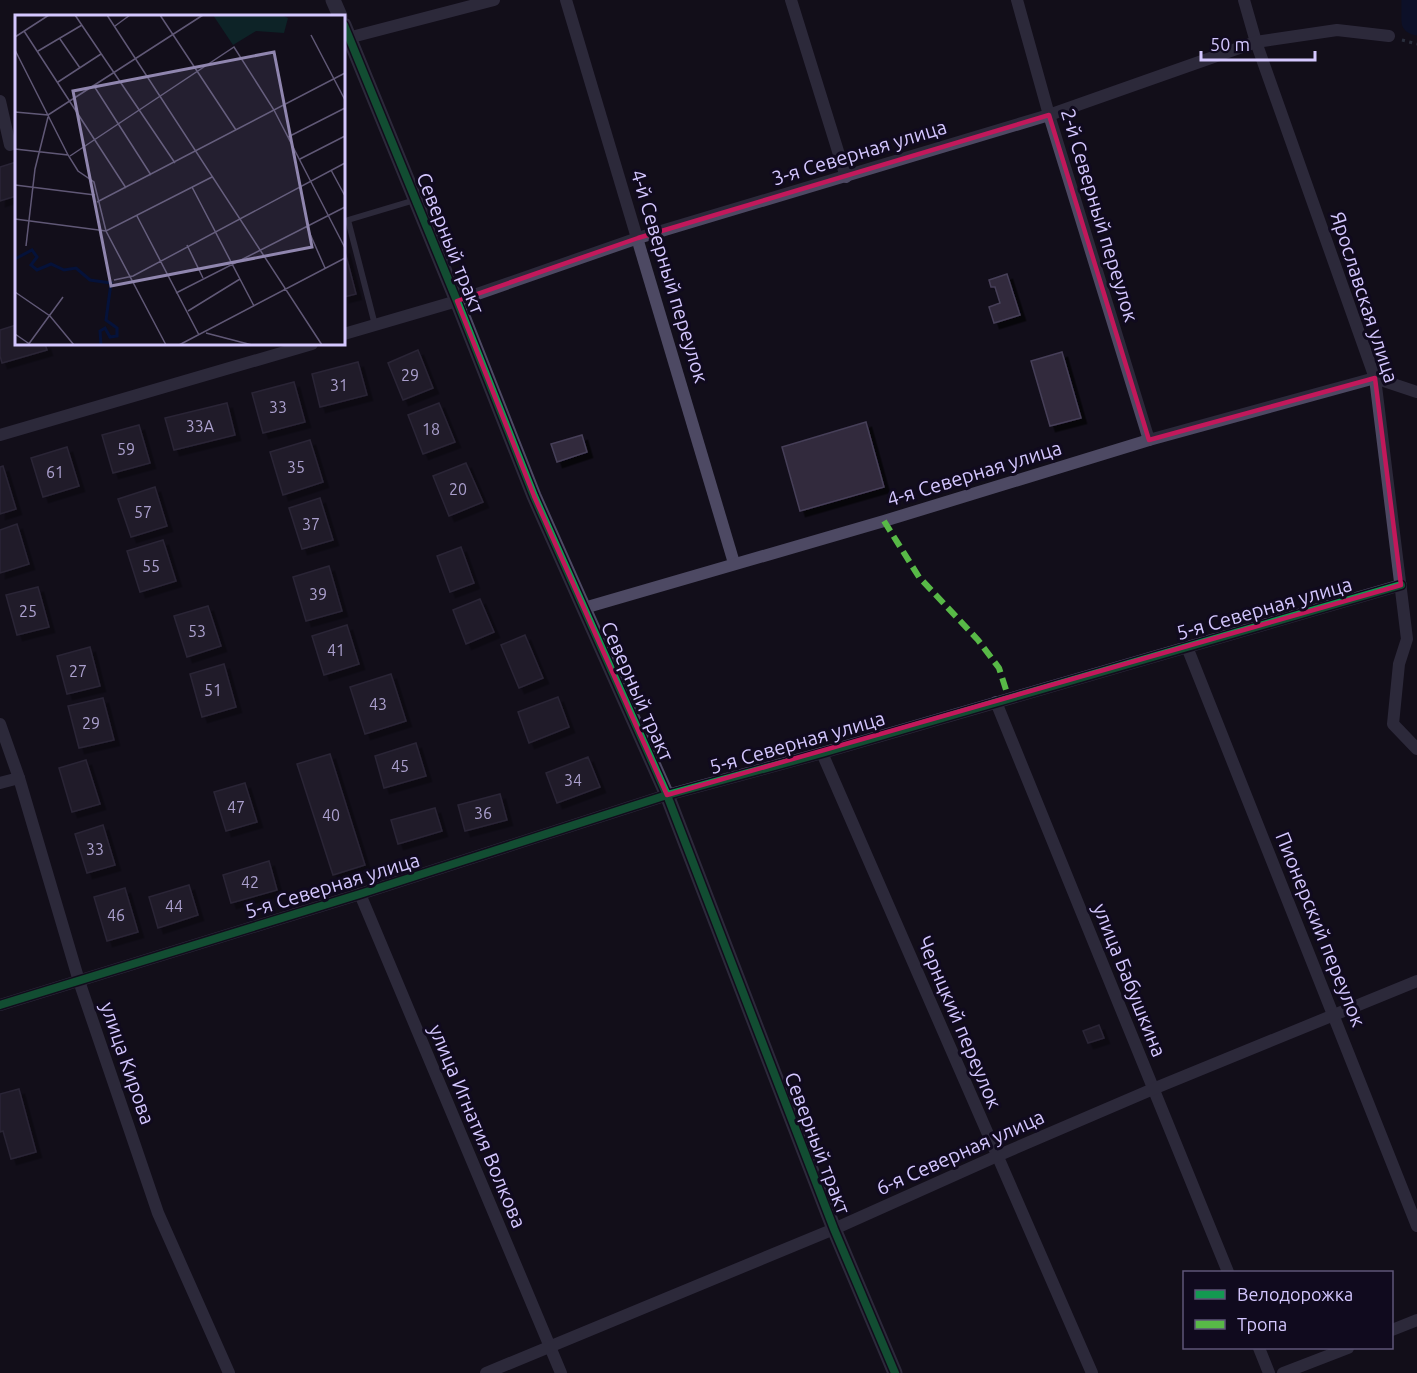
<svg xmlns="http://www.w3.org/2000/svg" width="1417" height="1373" font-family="Ubuntu,sans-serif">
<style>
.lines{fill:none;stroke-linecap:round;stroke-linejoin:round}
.river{stroke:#05123a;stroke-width:27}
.building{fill:#302b3d;stroke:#473f59;stroke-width:1.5;filter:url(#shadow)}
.path{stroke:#495769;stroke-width:3;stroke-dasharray:3 4.5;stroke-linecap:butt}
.service{stroke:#4d4963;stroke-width:6}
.minor{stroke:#4d4963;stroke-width:12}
.tertiary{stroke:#4d4963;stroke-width:15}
.quiet{stroke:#58b947;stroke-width:6;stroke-dasharray:12 6;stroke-linecap:butt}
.cycleway-casing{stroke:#100a1e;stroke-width:11}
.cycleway{stroke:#139951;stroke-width:8}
.marked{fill:none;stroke:#c2185b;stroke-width:4.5;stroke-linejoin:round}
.labels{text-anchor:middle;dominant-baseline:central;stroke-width:6;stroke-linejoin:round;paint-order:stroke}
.number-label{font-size:16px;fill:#aba0ce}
.street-label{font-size:20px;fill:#d4c7ff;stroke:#100a1e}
.inset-river{fill:none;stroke:#05123a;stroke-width:3}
.inset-road{fill:none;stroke:#605876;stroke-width:1.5}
.view{fill:#9086af;fill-opacity:0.15;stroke:#9086af;stroke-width:3}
.inset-edge{fill:none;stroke:#d4c7ff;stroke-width:3}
</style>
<defs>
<filter id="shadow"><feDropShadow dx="5.5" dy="5.5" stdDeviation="0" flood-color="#0009"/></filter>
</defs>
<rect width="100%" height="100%" fill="#120e1a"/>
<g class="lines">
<polyline class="river" points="1415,0 1415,21 1417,22"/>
</g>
<g class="building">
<polygon points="16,162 16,196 0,201 0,167"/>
<polygon points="344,248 356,294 344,297"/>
<polygon points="1007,274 1020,315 994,323 989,307 1000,303 995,287 991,287 989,280"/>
<polygon points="16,325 16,344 45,344 47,350 2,363 0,356 0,330"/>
<polygon points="418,350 433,388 403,400 388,363"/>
<polygon points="1062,352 1081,418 1050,426 1031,361"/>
<polygon points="358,362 367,395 320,407 312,374"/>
<polygon points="294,382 305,422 263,433 252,393"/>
<polygon points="227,403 235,435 174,450 165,418"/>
<polygon points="439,403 455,442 423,454 408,415"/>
<polygon points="866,422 884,487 800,511 782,447"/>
<polygon points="139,425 150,463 113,473 102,435"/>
<polygon points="582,435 587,452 557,462 551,444"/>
<polygon points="310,440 323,482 283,495 270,452"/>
<polygon points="67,447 79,486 43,497 31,458"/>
<polygon points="466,463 483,502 449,516 433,476"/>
<polygon points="3,466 16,509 0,514 0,467"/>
<polygon points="155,487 167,526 131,537 118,499"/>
<polygon points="320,498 333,540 302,549 289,508"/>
<polygon points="17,524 29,564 0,573 0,530"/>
<polygon points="163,540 176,581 140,592 127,551"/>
<polygon points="461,547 474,583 450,592 437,556"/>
<polygon points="329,566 342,611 306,621 293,577"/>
<polygon points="38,587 49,627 17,635 6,595"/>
<polygon points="480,599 494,632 466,644 453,610"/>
<polygon points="208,606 221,646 187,657 174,616"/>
<polygon points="347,625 359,664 324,675 312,636"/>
<polygon points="525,635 543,678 519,688 501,645"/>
<polygon points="90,647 100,686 67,694 57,656"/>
<polygon points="224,664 236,707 202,717 190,674"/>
<polygon points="391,674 406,721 365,734 350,687"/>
<polygon points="558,697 569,727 529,743 518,712"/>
<polygon points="103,698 114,740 79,748 68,706"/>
<polygon points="416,743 426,776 384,788 375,756"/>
<polygon points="330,754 365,865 333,875 297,764"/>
<polygon points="588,757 600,787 557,803 546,773"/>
<polygon points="86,760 100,804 72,812 59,768"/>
<polygon points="245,783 257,822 226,831 214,792"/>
<polygon points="500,794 507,820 465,831 458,805"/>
<polygon points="435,808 442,831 398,844 391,820"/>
<polygon points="103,825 115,865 87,873 75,834"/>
<polygon points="269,861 277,890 231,903 223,875"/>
<polygon points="189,885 198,915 158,928 149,897"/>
<polygon points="125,888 138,932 107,941 94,897"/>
<polygon points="1099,1025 1104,1038 1088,1043 1083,1031"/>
<polygon points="19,1089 36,1152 11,1159 3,1131 0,1132 0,1094"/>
</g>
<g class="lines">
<polyline class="path" points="1402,40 1417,44"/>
<polyline class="service" points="375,325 348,220 415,200"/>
<g class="minor">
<polyline points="566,0 734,563"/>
<polyline points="791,0 846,177"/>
<polyline points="1017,0 1049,115 1149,440"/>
<polyline points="1244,0 1256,42 1375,378 1407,639 1399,664 1393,724 1417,749"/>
<polyline points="344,39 494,0"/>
<polyline points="0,101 10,145"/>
<polyline points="344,334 457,301 638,238 1049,115 1256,42 1337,30 1389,36"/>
<polyline points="0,435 312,344"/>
<polyline points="584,608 884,521 1149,440 1375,378 1417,392"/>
<polyline points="1187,647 1417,1226"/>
<polyline points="996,702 1228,1272"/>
<polyline points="0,724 19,778 79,981 158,1213 229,1373"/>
<polyline points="822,753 1092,1373"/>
<polyline points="0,783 19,778"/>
<polyline points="360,894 561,1373"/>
<polyline points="0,1005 360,894 667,795 822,753 1401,585"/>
<polyline points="1392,1330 1417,1320"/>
<polyline points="1259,1348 1269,1373"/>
<polyline points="486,1373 834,1229 997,1156 1153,1089 1417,981"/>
<polyline points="1283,1373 1348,1348"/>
</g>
<g class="tertiary">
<polyline points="333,0 340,16"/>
<polyline points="344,25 457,301 534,496 667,795 834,1229 895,1373"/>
</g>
<polyline class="quiet" points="884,521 919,577 978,640 999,668 1009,699"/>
<g class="cycleway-casing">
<g id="cycleway">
<polyline points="344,25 457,301 534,496 667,795 834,1229 895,1373"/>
<polyline points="0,1005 360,894 667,795 822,753 1401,585"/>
</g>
</g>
<use href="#cycleway" class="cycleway"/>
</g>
<path d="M0 0H1417V1373H0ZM 1049,115 L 1149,440 L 1375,378 L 1401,585 L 667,795 L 534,496 L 457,301 L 638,238 Z" fill="#120e1a" fill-opacity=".55" fill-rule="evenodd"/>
<path class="marked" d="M 1049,115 L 1149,440 L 1375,378 L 1401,585 L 667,795 L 534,496 L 457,301 L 638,238 Z"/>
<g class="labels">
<g class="number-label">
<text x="410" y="375">29</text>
<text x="339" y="385">31</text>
<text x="278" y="407">33</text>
<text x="200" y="426">33А</text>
<text x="431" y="429">18</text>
<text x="126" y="449">59</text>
<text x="296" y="467">35</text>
<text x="55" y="472">61</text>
<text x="458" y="489">20</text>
<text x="143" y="512">57</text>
<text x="311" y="524">37</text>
<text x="151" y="566">55</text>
<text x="318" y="594">39</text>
<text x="28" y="611">25</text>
<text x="197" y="631">53</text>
<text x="336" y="650">41</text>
<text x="78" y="671">27</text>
<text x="213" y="690">51</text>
<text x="378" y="704">43</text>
<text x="91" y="723">29</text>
<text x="400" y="766">45</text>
<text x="573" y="780">34</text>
<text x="236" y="807">47</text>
<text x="483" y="813">36</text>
<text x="331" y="815">40</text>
<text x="95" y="849">33</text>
<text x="250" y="882">42</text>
<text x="174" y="906">44</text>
<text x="116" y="915">46</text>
</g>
<g class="street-label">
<text transform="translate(859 152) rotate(-17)">3-я Северная улица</text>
<text transform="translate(1100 215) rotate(73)">2-й Северный переулок</text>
<text transform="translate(451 243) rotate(68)">Северный тракт</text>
<text transform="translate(670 276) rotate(73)">4-й Северный переулок</text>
<text transform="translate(1365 297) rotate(72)">Ярославская улица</text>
<text transform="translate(974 473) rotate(-17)">4-я Северная улица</text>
<text transform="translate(1264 608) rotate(-16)">5-я Северная улица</text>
<text transform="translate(638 691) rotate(66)">Северный тракт</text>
<text transform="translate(797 742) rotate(-16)">5-я Северная улица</text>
<text transform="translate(332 885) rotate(-17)">5-я Северная улица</text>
<text transform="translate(1321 929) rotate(68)">Пионерский переулок</text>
<text transform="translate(1130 980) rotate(68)">улица Бабушкина</text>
<text transform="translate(960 1022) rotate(67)">Чернцкий переулок</text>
<text transform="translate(128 1063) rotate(71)">улица Кирова</text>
<text transform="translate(478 1126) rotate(67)">улица Игнатия Волкова</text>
<text transform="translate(818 1143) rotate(69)">Северный тракт</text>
<text transform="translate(960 1152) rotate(-24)">6-я Северная улица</text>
</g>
</g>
<g transform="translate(15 15)">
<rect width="330" height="330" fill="#120e1a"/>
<path d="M 198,0 L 266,0 L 273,3 L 269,18 L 241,16 L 218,30 Z" fill="#0d2327"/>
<path class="inset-river" d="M 0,244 L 17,235 L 22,242 L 16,250 L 22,255 L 36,249 L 49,255 L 61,253 L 75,265 L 96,268 L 91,305 L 102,313 L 102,321 L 95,322 L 90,313 L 85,316 L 86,330"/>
<path class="inset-road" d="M 60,0 L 160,148M 92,0 L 307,330M 145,0 L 221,115M 100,11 L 115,0M 9,16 L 111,173M 296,20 L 330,85M 0,22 L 34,0M 45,24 L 65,53M 0,35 L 53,140 L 63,156 L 79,167 L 91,216 L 151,330M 23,36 L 67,10M 43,67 L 86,39M 79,71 L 136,160M 0,97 L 33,100M 33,100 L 188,0M 273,122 L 330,93M 0,134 L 53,140M 55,141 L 219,32 L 259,95 L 330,233M 285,144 L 330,121M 316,155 L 330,181M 0,170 L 80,180M 177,172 L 239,291M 82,187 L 330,58M 122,201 L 184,320M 0,204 L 91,216 L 197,162M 292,212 L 310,253M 172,230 L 188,263M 11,231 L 20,154 L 33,102M 99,265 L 118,261 L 330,148M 0,277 L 35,301 L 59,330M 161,278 L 330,192M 173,296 L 225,264M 191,318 L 237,330M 0,319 L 16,330M 13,330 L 48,282M 164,330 L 330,243"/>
<path class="view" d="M 259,37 L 297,232 L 96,271 L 58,76 Z"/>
<rect width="330" height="330" class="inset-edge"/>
</g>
<rect x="1183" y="1271" width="210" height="78" fill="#100a1e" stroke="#5e5678" stroke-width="1.5"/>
<rect x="1195" y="1290" width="30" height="9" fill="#139951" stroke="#5e5678" stroke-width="1.5"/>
<text x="1237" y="1301" font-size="18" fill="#d4c7ff">Велодорожка</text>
<rect x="1195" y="1320" width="30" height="9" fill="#58b947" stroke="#5e5678" stroke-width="1.5"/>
<text x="1237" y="1331" font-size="18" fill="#d4c7ff">Тропа</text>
<path d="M1201 51v9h114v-9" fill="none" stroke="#d4c7ff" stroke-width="3"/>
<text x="1210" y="51" font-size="18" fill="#d4c7ff" stroke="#100a1e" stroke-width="4.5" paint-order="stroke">50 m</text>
</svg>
